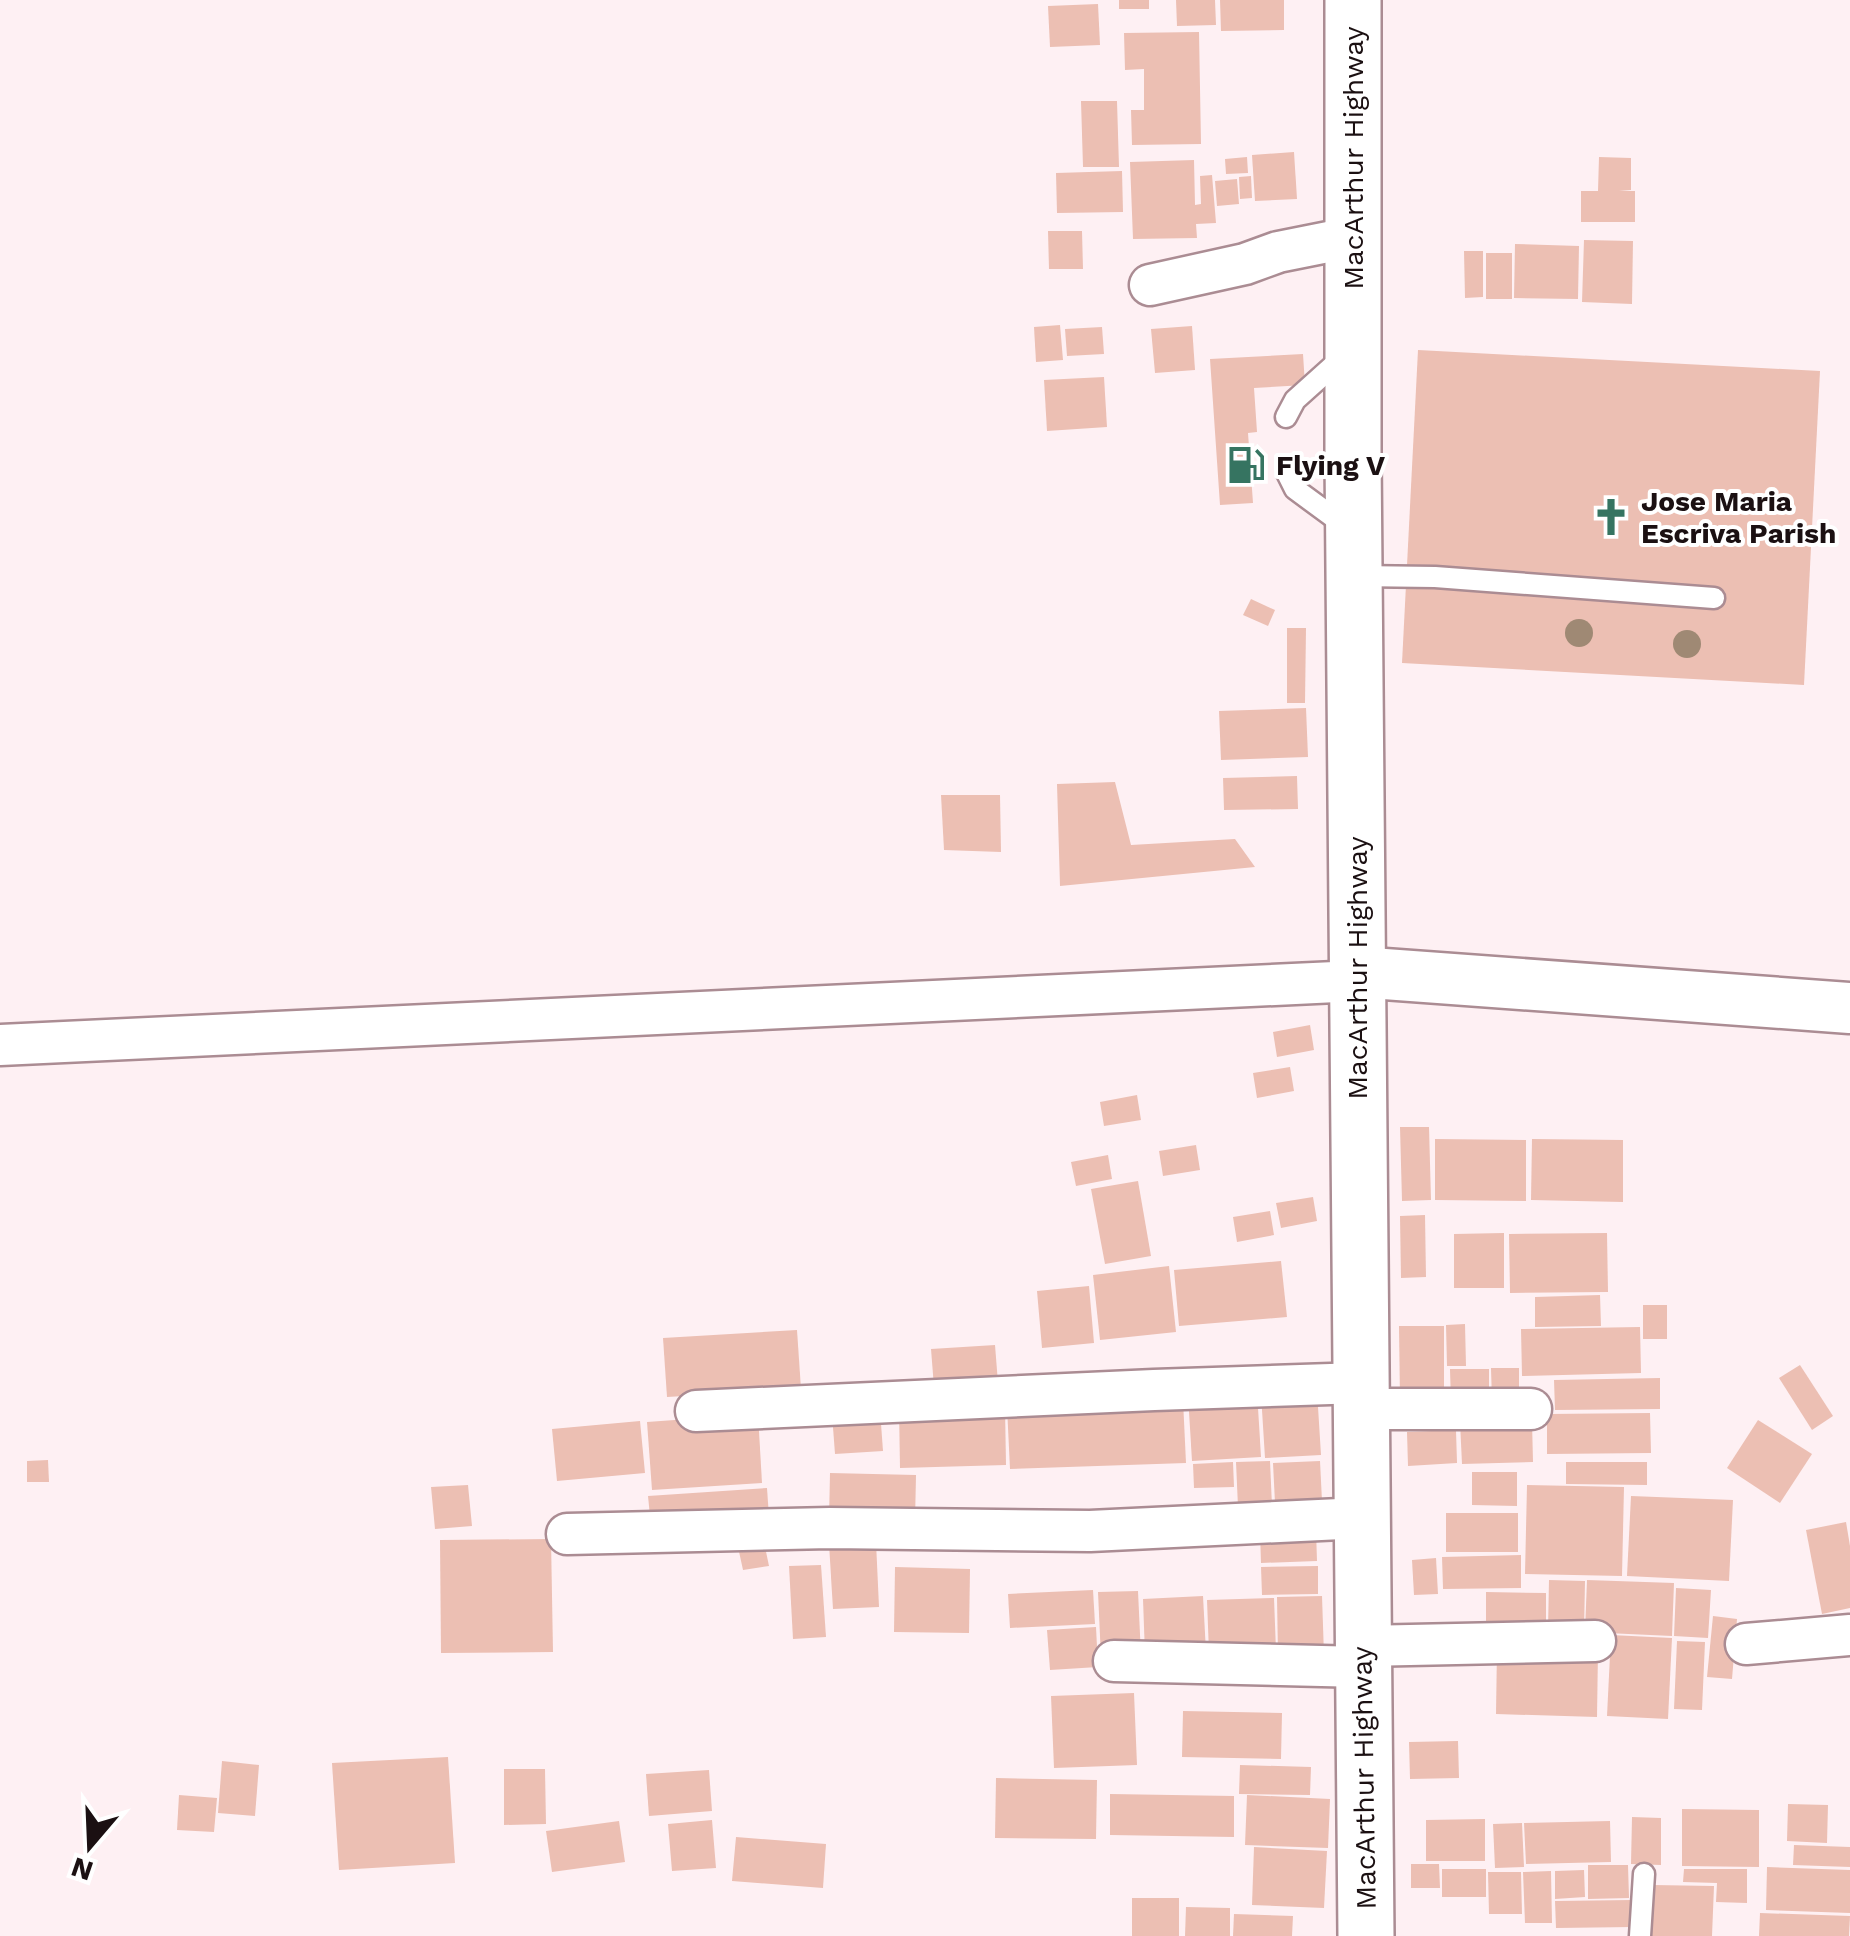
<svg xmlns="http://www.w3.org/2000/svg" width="1850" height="1936" font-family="'Work Sans',sans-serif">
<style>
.building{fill:#ecbfb3}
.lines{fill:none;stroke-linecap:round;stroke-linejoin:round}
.service-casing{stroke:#ab8c93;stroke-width:25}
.minor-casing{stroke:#ab8c93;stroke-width:45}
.tertiary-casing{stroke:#ab8c93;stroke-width:55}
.trunk-casing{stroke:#ab8c93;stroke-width:60}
.service{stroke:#fff;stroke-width:20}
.minor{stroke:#fff;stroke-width:40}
.tertiary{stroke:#fff;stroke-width:50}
.trunk{stroke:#fff;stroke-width:55}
.tree{fill:#9f8974}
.labels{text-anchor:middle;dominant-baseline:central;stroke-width:8;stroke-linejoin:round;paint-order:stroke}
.street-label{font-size:28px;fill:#1b1012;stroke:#fff}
.poi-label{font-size:28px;font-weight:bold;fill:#1b1012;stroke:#fff;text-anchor:start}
</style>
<rect width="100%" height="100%" fill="#fef0f3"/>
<g class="building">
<rect x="1119" y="0" width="30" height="9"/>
<polygon points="1176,0 1215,0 1216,25 1177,26"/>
<polygon points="1220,0 1284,0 1284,30 1221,31"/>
<polygon points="1098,4 1100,45 1050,47 1048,6"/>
<polygon points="1199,32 1201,144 1132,145 1131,110 1144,110 1144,69 1125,70 1124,33"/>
<polygon points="1081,101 1117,101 1119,167 1083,167"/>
<polygon points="1294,152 1297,199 1255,201 1252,155"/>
<polygon points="1247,157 1248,173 1226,174 1225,159"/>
<polygon points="1599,157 1631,158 1631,190 1619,191 1635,191 1635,222 1581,222 1581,191 1598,191"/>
<polygon points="1194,160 1195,205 1201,204 1200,176 1212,175 1216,223 1196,224 1197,238 1133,239 1130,162"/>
<polygon points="1122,171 1123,212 1057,213 1056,173"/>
<polygon points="1251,176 1252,198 1240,199 1239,177"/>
<polygon points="1237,179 1239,204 1217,206 1215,181"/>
<polygon points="1048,231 1082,231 1083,269 1049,269"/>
<polygon points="1584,240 1633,241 1632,304 1582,302"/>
<polygon points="1515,244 1579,246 1578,299 1514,298"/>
<polygon points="1464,251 1483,251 1483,297 1465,298"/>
<rect x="1486" y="253" width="26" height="46"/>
<polygon points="1060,325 1063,360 1036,362 1034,327"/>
<polygon points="1192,326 1195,370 1155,373 1151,329"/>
<polygon points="1102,327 1104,354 1067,356 1065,329"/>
<polygon points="1418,350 1820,371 1804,685 1402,663"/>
<polygon points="1303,354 1305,385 1254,388 1257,432 1248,433 1253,503 1220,505 1210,359"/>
<polygon points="1104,377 1107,427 1047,431 1044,380"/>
<polygon points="1251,599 1275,610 1268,626 1243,615"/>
<polygon points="1287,628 1306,628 1305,703 1287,703"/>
<polygon points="1306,708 1308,757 1221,760 1219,711"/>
<polygon points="1297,776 1298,809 1224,810 1223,778"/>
<polygon points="1115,782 1131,845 1235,839 1255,867 1060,886 1057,784"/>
<polygon points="941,795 1000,795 1001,852 944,850"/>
<polygon points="1310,1025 1314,1050 1277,1057 1273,1032"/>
<polygon points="1290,1067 1294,1091 1257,1098 1253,1073"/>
<polygon points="1137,1095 1141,1120 1104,1126 1100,1102"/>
<polygon points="1400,1127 1429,1127 1431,1200 1402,1201"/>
<polygon points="1435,1139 1526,1140 1526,1201 1435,1200"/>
<polygon points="1532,1139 1623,1140 1623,1202 1531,1200"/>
<polygon points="1196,1145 1200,1170 1163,1176 1159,1151"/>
<polygon points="1108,1155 1112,1179 1076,1186 1071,1162"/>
<polygon points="1138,1181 1151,1256 1105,1264 1091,1189"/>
<polygon points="1313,1197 1317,1221 1281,1228 1276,1203"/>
<polygon points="1270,1211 1274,1235 1237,1242 1233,1217"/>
<polygon points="1425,1215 1426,1277 1401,1278 1400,1216"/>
<polygon points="1504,1233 1504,1288 1454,1288 1454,1234"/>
<polygon points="1607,1233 1608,1292 1510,1293 1509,1234"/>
<polygon points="1281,1261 1287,1317 1179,1326 1174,1270"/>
<polygon points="1169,1266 1176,1332 1100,1340 1093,1275"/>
<polygon points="1089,1286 1094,1343 1042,1348 1037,1291"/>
<polygon points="1600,1295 1601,1326 1535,1327 1535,1297"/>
<rect x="1643" y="1305" width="24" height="34"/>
<polygon points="1465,1324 1466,1366 1447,1366 1446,1325"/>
<polygon points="1399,1326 1444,1326 1444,1401 1400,1401"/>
<polygon points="1640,1327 1641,1373 1522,1376 1521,1329"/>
<polygon points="797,1330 801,1389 667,1397 663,1338"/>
<polygon points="995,1345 998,1383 934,1387 931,1349"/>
<polygon points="1800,1365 1833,1416 1812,1430 1779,1378"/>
<polygon points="1491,1368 1519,1368 1519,1401 1492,1402"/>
<polygon points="1450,1369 1489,1369 1489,1402 1451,1402"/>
<polygon points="1660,1378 1660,1409 1555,1410 1554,1380"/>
<polygon points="1257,1391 1261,1457 1192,1461 1188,1395"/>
<polygon points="1317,1391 1321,1455 1265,1458 1261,1394"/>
<polygon points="1183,1400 1186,1463 1010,1469 1007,1407"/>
<polygon points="1005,1407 1006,1465 900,1468 899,1409"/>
<polygon points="880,1410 883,1451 835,1454 832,1414"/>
<polygon points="1650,1413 1651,1453 1547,1454 1547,1414"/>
<polygon points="758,1414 762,1483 652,1490 647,1422"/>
<polygon points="1758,1420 1812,1454 1780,1503 1727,1468"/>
<polygon points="640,1421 645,1473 557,1481 552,1429"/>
<polygon points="1532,1421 1533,1462 1462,1464 1460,1422"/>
<polygon points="1456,1430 1457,1463 1408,1466 1407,1432"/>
<polygon points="48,1460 49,1482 27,1482 27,1461"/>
<polygon points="1270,1461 1272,1506 1238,1507 1236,1462"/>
<polygon points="1320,1461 1322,1501 1275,1503 1273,1463"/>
<polygon points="1233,1462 1234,1487 1194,1488 1193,1464"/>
<polygon points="1566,1462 1647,1462 1647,1485 1566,1484"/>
<polygon points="1472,1472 1517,1472 1517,1506 1472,1505"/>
<polygon points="830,1473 916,1475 915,1522 829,1520"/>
<polygon points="468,1485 472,1526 435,1529 431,1487"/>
<polygon points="1527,1485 1624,1487 1622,1576 1525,1574"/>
<polygon points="767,1488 769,1517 651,1526 648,1496"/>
<polygon points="1631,1496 1733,1500 1729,1581 1627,1576"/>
<rect x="1446" y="1513" width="72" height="39"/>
<polygon points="1846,1522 1850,1546 1850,1608 1822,1614 1806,1530"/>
<polygon points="1316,1530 1317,1561 1261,1563 1260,1532"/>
<polygon points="551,1539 553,1652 441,1653 440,1540"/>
<polygon points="764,1542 769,1566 743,1570 738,1547"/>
<polygon points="876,1542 879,1607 833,1609 829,1544"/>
<polygon points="1521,1555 1521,1588 1443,1589 1442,1557"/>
<polygon points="1436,1558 1438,1594 1414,1595 1412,1560"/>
<polygon points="821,1565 826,1637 793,1639 789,1566"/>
<polygon points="1318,1566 1318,1594 1262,1595 1261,1567"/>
<polygon points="895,1567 970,1569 969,1633 894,1632"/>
<polygon points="1549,1580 1585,1581 1584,1631 1548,1630"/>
<polygon points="1587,1580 1674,1583 1672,1636 1585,1632"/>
<polygon points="1676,1588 1711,1590 1708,1638 1674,1636"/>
<polygon points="1093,1590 1095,1624 1010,1628 1008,1594"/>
<polygon points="1138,1591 1141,1656 1101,1658 1098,1592"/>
<polygon points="1486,1592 1546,1593 1546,1630 1486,1629"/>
<polygon points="1203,1596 1206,1652 1145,1655 1143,1599"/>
<polygon points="1322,1596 1324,1655 1278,1656 1277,1597"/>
<polygon points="1274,1598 1276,1651 1209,1653 1207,1600"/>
<polygon points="1713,1616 1737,1619 1732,1679 1707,1677"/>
<polygon points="1096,1627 1098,1667 1050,1670 1047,1630"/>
<polygon points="1611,1635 1672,1638 1668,1719 1607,1716"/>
<polygon points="1677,1641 1705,1642 1702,1710 1674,1709"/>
<polygon points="1497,1648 1598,1651 1597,1717 1496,1714"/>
<polygon points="1134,1693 1137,1765 1054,1768 1051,1696"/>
<polygon points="1183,1711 1282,1713 1281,1759 1182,1757"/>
<polygon points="1458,1741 1459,1778 1410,1779 1409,1742"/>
<polygon points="448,1757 455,1863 339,1870 332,1763"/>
<polygon points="222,1761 259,1765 255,1816 218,1813"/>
<polygon points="1240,1765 1311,1767 1310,1795 1239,1794"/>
<polygon points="504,1769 545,1769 546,1824 504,1825"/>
<polygon points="709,1770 712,1811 649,1816 646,1774"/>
<polygon points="996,1778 1097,1780 1096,1839 995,1838"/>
<polygon points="1110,1794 1234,1796 1234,1837 1110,1835"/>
<polygon points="179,1795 217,1798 214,1832 177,1830"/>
<polygon points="1247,1795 1330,1799 1328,1848 1245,1845"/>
<polygon points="1788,1804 1828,1805 1827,1843 1787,1841"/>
<polygon points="1682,1809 1759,1810 1759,1867 1682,1866"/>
<polygon points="1632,1817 1661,1818 1661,1865 1631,1864"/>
<polygon points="1485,1819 1485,1861 1426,1861 1426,1820"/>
<polygon points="712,1820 716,1868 672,1871 668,1824"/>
<polygon points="619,1821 625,1862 552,1872 546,1831"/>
<polygon points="1610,1821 1611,1862 1526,1864 1524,1823"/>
<polygon points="1522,1823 1524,1867 1495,1868 1493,1824"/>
<polygon points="736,1837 826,1844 823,1888 732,1881"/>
<polygon points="1794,1845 1850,1847 1850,1867 1793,1865"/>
<polygon points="1254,1847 1327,1851 1324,1908 1252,1905"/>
<polygon points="1411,1864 1439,1864 1440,1888 1411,1888"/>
<polygon points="1588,1865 1628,1865 1629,1898 1588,1899"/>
<polygon points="1767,1867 1850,1870 1850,1913 1766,1910"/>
<rect x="1442" y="1869" width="44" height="28"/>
<polygon points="1684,1869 1747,1869 1747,1903 1716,1902 1717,1883 1683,1882"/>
<polygon points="1584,1870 1585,1897 1555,1899 1555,1871"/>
<polygon points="1551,1871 1552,1923 1525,1923 1523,1872"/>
<polygon points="1488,1872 1521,1872 1522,1914 1489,1914"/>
<polygon points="1653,1885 1714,1886 1712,1936 1651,1936"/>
<rect x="1132" y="1898" width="47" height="38"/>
<polygon points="1632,1900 1633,1927 1556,1928 1555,1901"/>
<polygon points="1186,1907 1230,1908 1230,1936 1185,1936"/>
<polygon points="1760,1913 1850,1916 1849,1936 1759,1936"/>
<polygon points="1234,1914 1293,1916 1292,1936 1233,1936"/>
</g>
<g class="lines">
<g class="service-casing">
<g id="service">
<polyline points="1286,417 1295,400 1344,356"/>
<polyline points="1287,473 1295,489 1348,528"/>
<polyline points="1357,576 1435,577 1714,598"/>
<polyline points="1640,1936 1644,1874"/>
</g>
</g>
<g class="minor-casing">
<g id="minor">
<polyline points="1150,285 1245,264 1278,252 1353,237"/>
<polyline points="0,1045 1357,981"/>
<polyline points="1361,1409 1531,1409"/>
<polyline points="696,1411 1154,1390 1361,1383"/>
<polyline points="567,1534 830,1528 1090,1531 1362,1518"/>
<polyline points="1746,1644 1850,1635"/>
<polyline points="1363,1646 1595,1641"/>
<polyline points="1114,1661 1363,1667"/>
</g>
</g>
<g class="tertiary-casing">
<polyline id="tertiary" points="1357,972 1850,1008"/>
</g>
<g class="trunk-casing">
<polyline id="trunk" points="1353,0 1353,456 1366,1936"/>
</g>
<use href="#service" class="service"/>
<use href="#minor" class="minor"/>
<use href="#tertiary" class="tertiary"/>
<use href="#trunk" class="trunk"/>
</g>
<g class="tree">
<circle cx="1579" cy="633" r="14"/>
<circle cx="1687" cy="644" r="14"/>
</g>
<defs>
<g id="fuel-bare" transform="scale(3)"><path d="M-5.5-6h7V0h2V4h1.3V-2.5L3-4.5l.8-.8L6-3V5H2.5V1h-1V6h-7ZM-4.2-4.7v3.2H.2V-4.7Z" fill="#367461" stroke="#fff" stroke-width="2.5" paint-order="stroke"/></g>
<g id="church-bare" transform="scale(3)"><path d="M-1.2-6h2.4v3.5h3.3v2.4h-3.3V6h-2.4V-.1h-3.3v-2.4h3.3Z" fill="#367461" stroke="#fff" stroke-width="2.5" paint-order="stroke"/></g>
</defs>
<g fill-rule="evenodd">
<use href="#fuel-bare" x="1246" y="465"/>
<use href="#church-bare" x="1611" y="517"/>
</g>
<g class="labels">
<g class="street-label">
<text transform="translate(1353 158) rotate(-90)">MacArthur Highway</text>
<text transform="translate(1357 968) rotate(-90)">MacArthur Highway</text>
<text transform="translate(1364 1778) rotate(-91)">MacArthur Highway</text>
</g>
<g class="poi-label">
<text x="1276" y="465">Flying V</text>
<text x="1641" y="501">Jose Maria<tspan x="1641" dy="32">Escriva Parish</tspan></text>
</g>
</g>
<g transform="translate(90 1846) rotate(199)" stroke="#ffffff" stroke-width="8" paint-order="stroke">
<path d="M0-8L18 38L0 25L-18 38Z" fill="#1b1012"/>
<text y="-15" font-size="28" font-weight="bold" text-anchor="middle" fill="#1b1012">N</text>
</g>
</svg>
